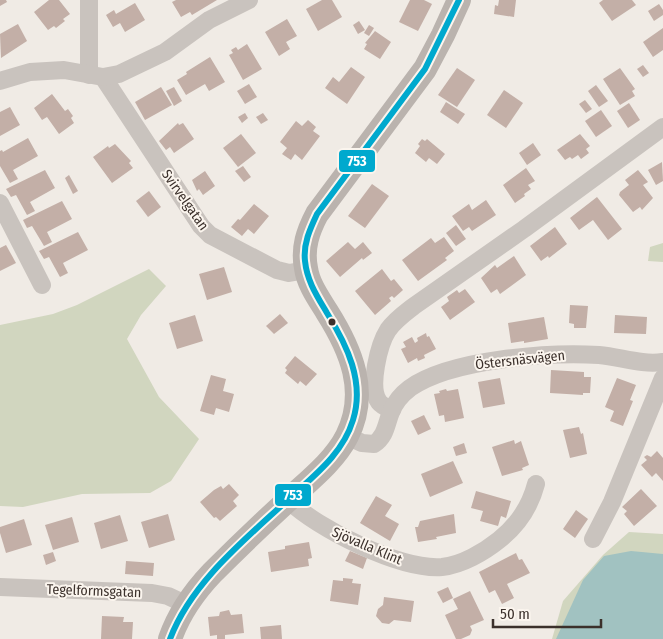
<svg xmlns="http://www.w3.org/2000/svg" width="663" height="639" font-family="'Fira Sans Condensed',sans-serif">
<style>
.green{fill:#d1d6bf}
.water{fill:#a1c2c1}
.building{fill:#c3afa7}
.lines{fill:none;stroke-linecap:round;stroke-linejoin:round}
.street{stroke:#c9c3be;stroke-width:18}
.secondary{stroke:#bab3ae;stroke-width:24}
.bus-1-casing{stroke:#fbf5ee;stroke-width:10}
.bus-1{stroke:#00a9ce;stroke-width:6}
.bus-dot{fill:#3b302b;stroke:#fbf5ee;stroke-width:2}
.labels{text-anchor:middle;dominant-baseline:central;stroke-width:4;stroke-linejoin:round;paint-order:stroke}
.street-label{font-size:14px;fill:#3b302b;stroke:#fbf5ee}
.line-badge{stroke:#fbf5ee;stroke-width:2}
.badge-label{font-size:14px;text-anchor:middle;font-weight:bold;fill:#fff}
</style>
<rect width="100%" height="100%" fill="#f0ebe5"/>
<g class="green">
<polygon points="663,243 663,262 648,261 650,247"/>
<polygon points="149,269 166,286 141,315 127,339 159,397 199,439 171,481 150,493 82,494 23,507 0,506 0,325 53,314 77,305"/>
<polygon points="629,532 663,534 663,639 552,639 563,601 603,555"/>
</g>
<polygon class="water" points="631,551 663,554 663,639 556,639 583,580 604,556"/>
<g class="building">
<polygon points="0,0 6,0 7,2 0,6"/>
<polygon points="49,0 59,0 70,14 63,19 65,21 56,28 54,26 48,30 34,12"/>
<polygon points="176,0 217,0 192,15 190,12 181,17 172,2"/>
<polygon points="322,0 332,0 342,17 318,31 306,9"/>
<polygon points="410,0 424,0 432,4 418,31 399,22"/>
<polygon points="499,0 516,0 514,17 494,14 495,5 498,6"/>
<polygon points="603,0 632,0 636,5 612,21 599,3"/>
<polygon points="135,3 145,20 125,32 120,23 113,27 106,15 114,10 116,14"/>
<polygon points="659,4 663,10 663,15 654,21 648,11"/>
<polygon points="287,19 297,36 286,42 290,49 279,56 265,32"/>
<polygon points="359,21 365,30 358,34 353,25"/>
<polygon points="18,24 27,41 1,58 0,34"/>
<polygon points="369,25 374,28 369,36 364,33"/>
<polygon points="663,28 663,50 653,57 643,42"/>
<polygon points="375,31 391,42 380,59 364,49 367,44 365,43"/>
<polygon points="247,44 262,69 243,80 229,55 233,53 231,50 236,47 238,50"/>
<polygon points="210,57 225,82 209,91 205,84 186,95 177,80 187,74 186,72"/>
<polygon points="643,65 649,73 643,77 637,69"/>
<polygon points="351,67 365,77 347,104 325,88 333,77 339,82"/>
<polygon points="457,68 475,80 457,107 438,95"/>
<polygon points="620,68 635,89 632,91 635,96 620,105 603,79"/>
<polygon points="249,84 257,97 245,104 237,91"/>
<polygon points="596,85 608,101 599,107 588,91"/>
<polygon points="161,87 172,105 145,120 135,102"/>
<polygon points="174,87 182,101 174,106 166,91"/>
<polygon points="504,90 523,103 506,128 487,115"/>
<polygon points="52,94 65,111 68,109 73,116 71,118 74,123 59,134 47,117 42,120 34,108"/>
<polygon points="585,100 592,109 586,113 579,104"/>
<polygon points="446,102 465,114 458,124 440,112"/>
<polygon points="629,103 640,120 628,128 617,111"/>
<polygon points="10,107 20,125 0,136 0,112"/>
<polygon points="601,110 612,126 596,137 585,121"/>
<polygon points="245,113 248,118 242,123 238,117"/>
<polygon points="263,113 268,120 261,124 256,117"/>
<polygon points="308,120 316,127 313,131 320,136 302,160 295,154 291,160 282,154 287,148 280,142 296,121 302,126"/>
<polygon points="178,123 179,125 183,123 194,139 174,153 170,147 166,150 159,141"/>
<polygon points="241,134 256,153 238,167 223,148"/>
<polygon points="580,134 590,146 586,149 589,153 581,159 578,155 572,159 570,157 565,160 557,150"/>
<polygon points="28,138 38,156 13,170 18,179 10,183 0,166 0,151 2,150 3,152"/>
<polygon points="422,139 425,141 427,139 445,154 437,164 429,158 426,162 415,153 420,146 418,144"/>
<polygon points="533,143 541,155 527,165 519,153"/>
<polygon points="115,144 131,161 129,163 133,168 112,183 93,157 108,146 109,148"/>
<polygon points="662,162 663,181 656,185 648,170"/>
<polygon points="243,166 251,177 244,182 235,171"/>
<polygon points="526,168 535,181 528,185 531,189 524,194 525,196 515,203 503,185"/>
<polygon points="45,170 55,188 30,202 35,211 27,215 16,195 11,197 6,189"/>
<polygon points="638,170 648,182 643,185 653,198 642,210 640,207 633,212 619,195 620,192 629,185 625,180"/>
<polygon points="205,171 215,186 203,195 199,189 197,191 192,180"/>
<polygon points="69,175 78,191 73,194 65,178"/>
<polygon points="372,184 389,196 365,228 348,216"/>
<polygon points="149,191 161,207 148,217 136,201"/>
<polygon points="597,197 622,229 608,240 593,220 579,230 570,218"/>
<polygon points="486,200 496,215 472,231 469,227 463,231 452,216 469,204 472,210"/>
<polygon points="62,201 72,219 47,232 52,242 44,246 32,226 27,228 23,220"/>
<polygon points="254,204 269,216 254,234 248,229 242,236 231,227 238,219 240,220"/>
<polygon points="456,225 466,239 456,246 446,233"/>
<polygon points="555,227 567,244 549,258 548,256 541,261 530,246"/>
<polygon points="78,232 88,250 63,263 68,273 60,277 49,257 44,259 39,251"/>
<polygon points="444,237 454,251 445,258 447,260 418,281 402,260 431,238 435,243"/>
<polygon points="348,242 355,249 363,242 372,253 363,260 362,258 340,277 326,261"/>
<polygon points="6,245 16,263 0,271 0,248"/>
<polygon points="514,256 526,275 500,294 497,289 491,293 481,278 495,265 497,268"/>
<polygon points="224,267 232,292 207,300 199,274"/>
<polygon points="382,269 391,281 394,279 403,290 394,298 392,296 389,298 391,301 375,315 355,291"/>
<polygon points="465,289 475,302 450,320 441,307 449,301 447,297 457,290 459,293"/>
<polygon points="570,305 588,306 586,328 574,328 574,324 569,323"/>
<polygon points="280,314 288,323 274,334 266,326"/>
<polygon points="195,315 203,341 177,349 169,323"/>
<polygon points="615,315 647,317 646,334 614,333"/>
<polygon points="544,317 548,339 524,343 524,341 511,343 508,323"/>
<polygon points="426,333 427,337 429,336 436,349 424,355 425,358 418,361 417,358 408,363 401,349 406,347 403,342 412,337 415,343 418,341 417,338"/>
<polygon points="295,356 317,374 306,386 300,381 298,384 285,373 287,370 285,368"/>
<polygon points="551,370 584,372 584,377 591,377 590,393 583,393 583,395 550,393"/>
<polygon points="211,375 226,379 223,391 234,394 229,412 216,408 214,415 200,411"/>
<polygon points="500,378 505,404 483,408 478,382"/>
<polygon points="617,378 636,385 630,400 633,401 623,426 610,421 614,411 605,407"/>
<polygon points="446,389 447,391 458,389 464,418 445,422 444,415 439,416 434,394 440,393 439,391"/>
<polygon points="424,415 431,429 418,435 411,421"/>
<polygon points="579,427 581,434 583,433 587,454 570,458 563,430"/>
<polygon points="514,440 515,444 521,441 529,465 522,468 523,470 502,476 492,447"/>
<polygon points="464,443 467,453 456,456 453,447"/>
<polygon points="657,451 663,458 663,481 656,473 652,477 641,465 647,460 644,457 647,455 651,457"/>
<polygon points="453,461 463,483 430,497 421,474"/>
<polygon points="229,484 239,495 233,501 237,506 220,521 216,517 214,518 200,502 214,490 221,486 223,489"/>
<polygon points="641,489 657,506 634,526 624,514 627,511 622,507"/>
<polygon points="476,491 511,501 506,518 501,516 498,526 480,521 483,511 471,508"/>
<polygon points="376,496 392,505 385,516 399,524 390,541 360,523"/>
<polygon points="576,510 588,519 575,538 563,529"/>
<polygon points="168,514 175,540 149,548 141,522"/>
<polygon points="454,514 456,533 436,537 437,539 418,542 415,527 418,527 420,521"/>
<polygon points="120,515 128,541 101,549 94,523"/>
<polygon points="72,517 79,542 53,550 45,525"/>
<polygon points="24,519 32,545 6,553 0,533 0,527"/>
<polygon points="309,542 312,558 308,559 309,566 271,572 268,552 285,549 285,546"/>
<polygon points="350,551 367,558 363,569 345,561"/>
<polygon points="53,552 56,561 46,565 43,555"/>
<polygon points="516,553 519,560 522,559 530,573 507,584 514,598 502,604 495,590 489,593 479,572"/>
<polygon points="126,561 154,563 153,576 125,574"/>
<polygon points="343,578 353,579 352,583 361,584 358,605 330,601 333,580 343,581"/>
<polygon points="448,587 453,598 443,603 437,592"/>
<polygon points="470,591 484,620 470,626 472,630 470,635 461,639 456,639 445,615 458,609 453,599"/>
<polygon points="384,597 414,601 411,622 394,620 389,624 382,623 376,616 378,609 383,605"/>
<polygon points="229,610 231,615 242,614 244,633 225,635 225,639 217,639 217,635 210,636 208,617 219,616 220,612"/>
<polygon points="102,616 124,617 123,622 133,622 132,639 101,639"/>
<polygon points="281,625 282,639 261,639 260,627"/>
</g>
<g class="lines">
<g class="street">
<polyline points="89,75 89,0"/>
<polyline points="103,77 201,226 210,235 277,270 289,273 306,270"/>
<polyline points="0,81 30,72 64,70 103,77 119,74 165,52 209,20 249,0"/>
<polyline points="0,203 42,285"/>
<path d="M 392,410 C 387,408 382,406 379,402 C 368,387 379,344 388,330 C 395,320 405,313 414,306 L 524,229 L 663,127"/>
<path d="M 347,436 L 362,443 L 374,444 C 386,436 386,424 391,412 C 395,402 402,394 410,388 C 451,359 550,352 599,355 C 621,357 641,365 663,362"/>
<path d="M 288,500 C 318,529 400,570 442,567 C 462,565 484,552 499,540 C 518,525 530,507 536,484"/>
<polyline points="593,539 612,502 663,378"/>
<polyline points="0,587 152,593 168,596 185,604"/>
</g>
<path class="secondary" d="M 170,639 C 179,613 193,593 212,573 C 236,549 261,525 286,502 C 306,483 334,462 347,436 C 369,392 351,350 327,312 C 319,299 308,284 306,268 C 302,248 308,231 317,214 L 425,69 L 443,35 L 459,0"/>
<g class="bus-1-casing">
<path id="bus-1" d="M 170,639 C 192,581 247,538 292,496 C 316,474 343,453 353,420 C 365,382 347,345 327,313 C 317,296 307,281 305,261 C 303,244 310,229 317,214 L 425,69 L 459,0"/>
</g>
<use href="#bus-1" class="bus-1"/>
</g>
<circle class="bus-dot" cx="332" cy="322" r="4.5"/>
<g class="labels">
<g class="street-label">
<text transform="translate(185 200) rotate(55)">Svirvelgatan</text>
<text transform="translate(520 360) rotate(-6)">Östersnäsvägen</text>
<text transform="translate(367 546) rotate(23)">Sjövalla Klint</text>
<text transform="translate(94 591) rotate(2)">Tegelformsgatan</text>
</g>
</g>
<g class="line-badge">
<rect x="338" y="149" width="38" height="24" rx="5" fill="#00a9ce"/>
<rect x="274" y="483" width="38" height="24" rx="5" fill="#00a9ce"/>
</g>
<g class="badge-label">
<text x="357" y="166">753</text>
<text x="293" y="500">753</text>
</g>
<path d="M493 619v8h108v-8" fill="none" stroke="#3b302b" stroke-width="2.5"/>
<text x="500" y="619" font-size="15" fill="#3b302b" stroke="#fbf5ee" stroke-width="4" paint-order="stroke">50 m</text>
</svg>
